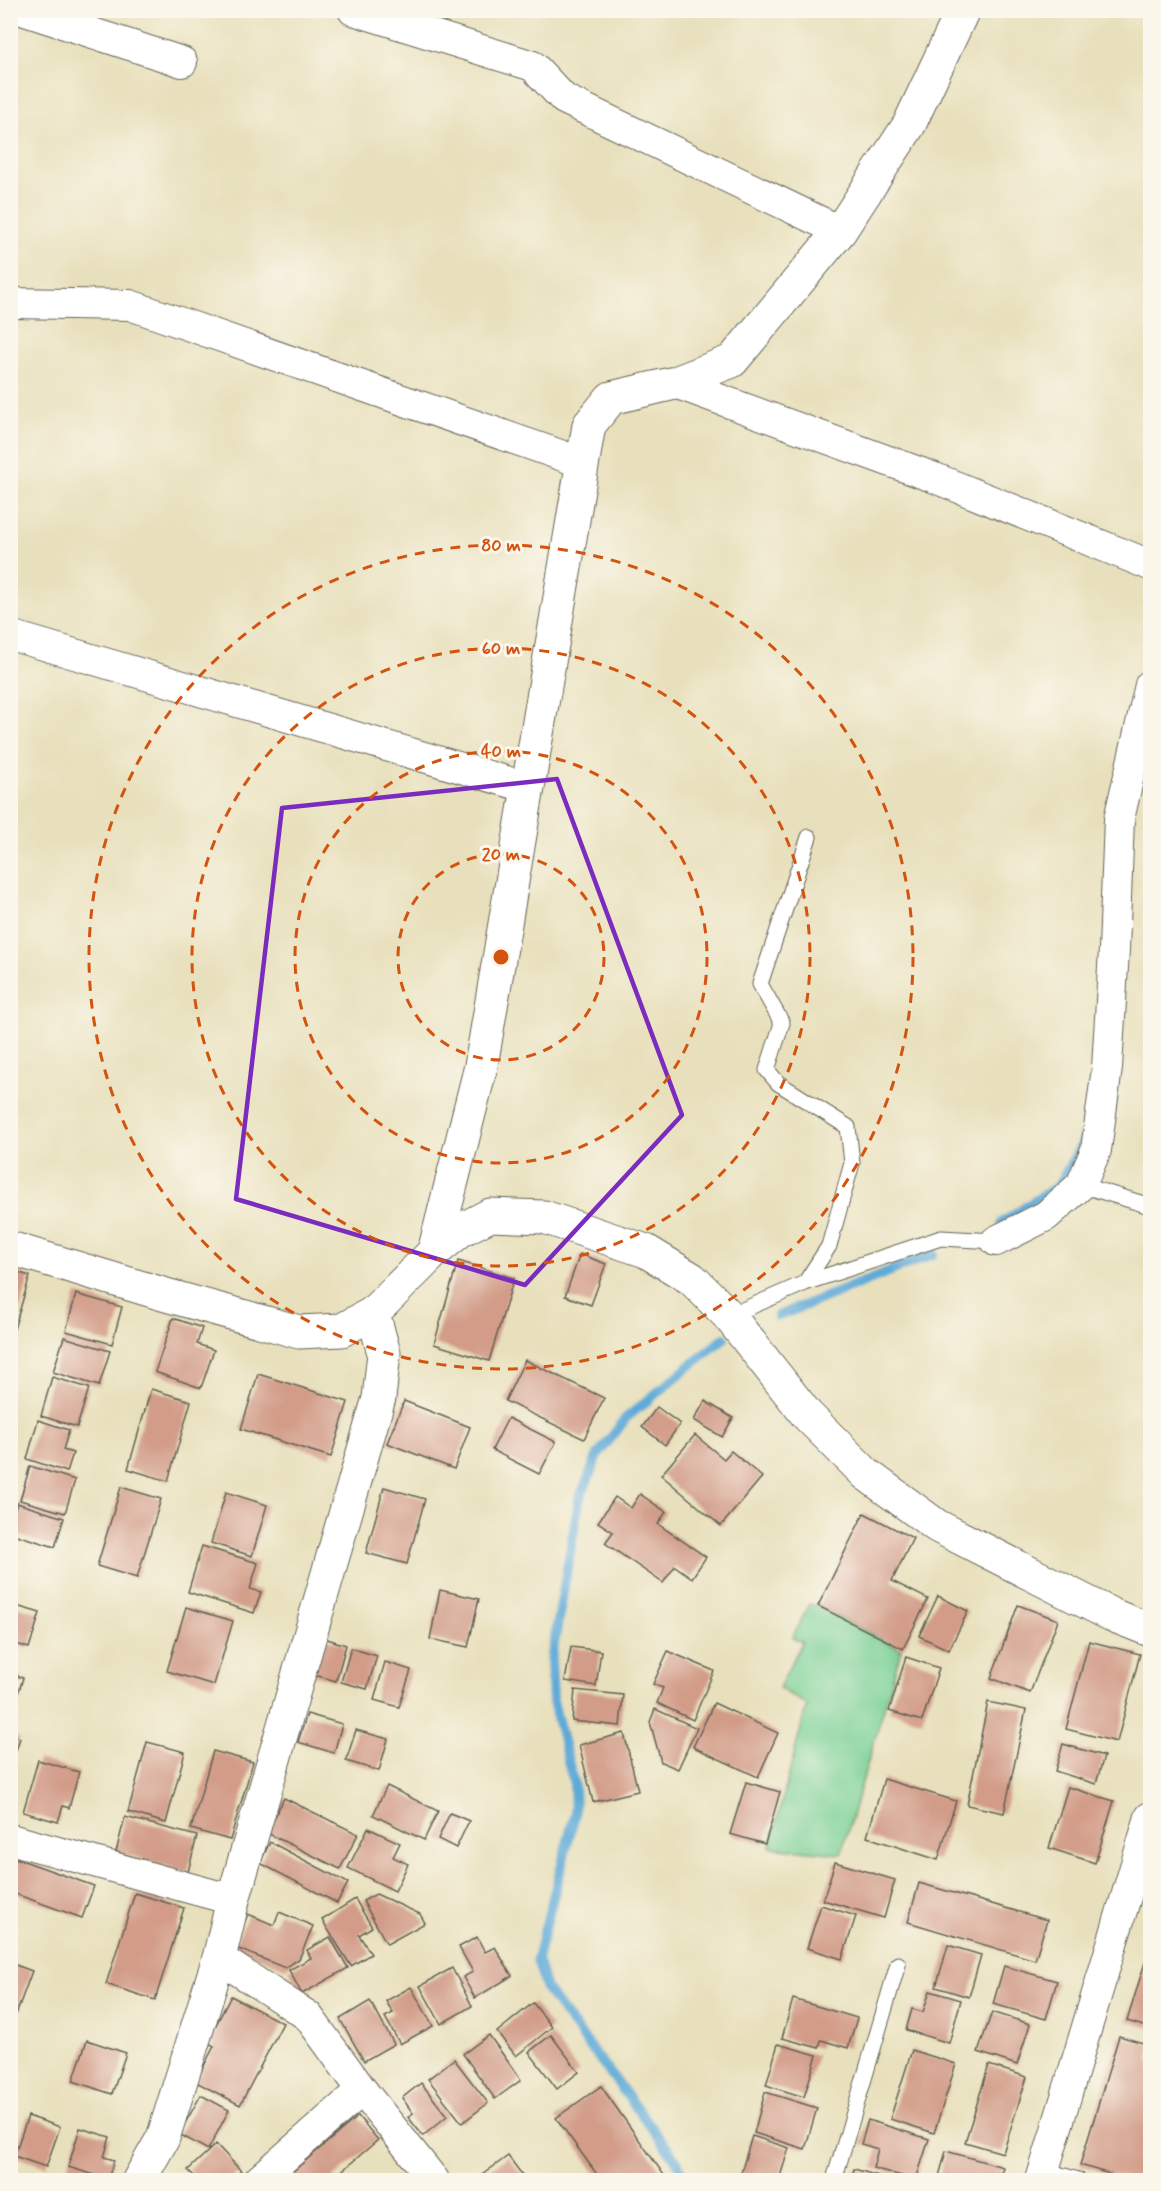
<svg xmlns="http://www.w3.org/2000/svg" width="1161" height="2191" font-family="Mynerve,sans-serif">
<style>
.green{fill:#79d095;stroke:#4a7658;stroke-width:1.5}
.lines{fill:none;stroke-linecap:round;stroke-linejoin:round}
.stream{stroke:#5eaad7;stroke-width:10}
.building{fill:#d29c88}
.service-casing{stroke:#636154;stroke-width:17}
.minor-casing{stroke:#636154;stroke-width:32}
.tertiary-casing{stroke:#636154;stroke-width:35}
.service{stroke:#fff;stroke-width:15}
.minor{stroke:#fff;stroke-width:30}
.tertiary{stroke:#fff;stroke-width:33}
.marked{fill:none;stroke:#7b2cbf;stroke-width:4.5;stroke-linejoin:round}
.ring{fill:none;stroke:#d4530e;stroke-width:3;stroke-dasharray:10 8}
.centre{fill:#d4530e;stroke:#fbf7ec;stroke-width:3}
.ring-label{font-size:18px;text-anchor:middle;font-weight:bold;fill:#d4530e;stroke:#fbf7ec;stroke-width:6;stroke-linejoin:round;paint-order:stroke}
</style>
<rect width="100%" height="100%" fill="#fbf7ec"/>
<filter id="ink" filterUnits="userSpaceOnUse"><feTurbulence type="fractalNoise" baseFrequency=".0167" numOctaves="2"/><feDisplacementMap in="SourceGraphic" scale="12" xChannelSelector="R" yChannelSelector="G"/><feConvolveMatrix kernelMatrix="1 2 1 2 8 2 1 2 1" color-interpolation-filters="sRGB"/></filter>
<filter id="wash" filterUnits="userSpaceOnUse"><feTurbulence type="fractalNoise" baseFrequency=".008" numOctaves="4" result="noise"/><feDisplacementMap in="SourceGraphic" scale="24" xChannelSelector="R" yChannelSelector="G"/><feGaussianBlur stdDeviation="1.35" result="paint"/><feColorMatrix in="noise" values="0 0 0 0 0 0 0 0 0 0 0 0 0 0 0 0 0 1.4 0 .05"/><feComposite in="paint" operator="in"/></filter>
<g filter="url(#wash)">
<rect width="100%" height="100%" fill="#e8e0bc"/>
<polygon class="green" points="809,1604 818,1606 901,1650 841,1854 770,1847 807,1705 779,1688 802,1642 792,1638"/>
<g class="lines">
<g class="stream">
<polyline points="1002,1223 1059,1185 1082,1144 1085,1135"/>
<polyline points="778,1316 933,1254"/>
<polyline points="684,2180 677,2161 546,1989 537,1959 575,1814 574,1784 553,1701 551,1661 579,1500 598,1455 626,1418 724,1338"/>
</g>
</g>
<g id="blocks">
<g class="building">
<polygon points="580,1254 606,1264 591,1305 565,1296"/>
<polygon points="458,1261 514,1278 489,1361 434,1344"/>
<polygon points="10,1270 30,1276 11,1339 10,1339"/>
<polygon points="76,1294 122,1307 112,1344 66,1331"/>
<polygon points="173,1318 202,1328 197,1344 214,1350 201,1388 155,1372"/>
<polygon points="64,1337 110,1351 99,1386 53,1372"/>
<polygon points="525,1360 604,1398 584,1439 505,1401"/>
<polygon points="258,1374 348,1402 331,1457 241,1429"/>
<polygon points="52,1377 89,1388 77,1427 41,1416"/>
<polygon points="151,1389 191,1401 168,1481 128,1469"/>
<polygon points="404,1401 470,1427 454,1469 387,1443"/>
<polygon points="705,1401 733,1418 722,1437 694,1420"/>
<polygon points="657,1407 680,1424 665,1445 642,1427"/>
<polygon points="508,1418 556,1442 539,1474 492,1450"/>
<polygon points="38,1420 69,1430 63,1450 73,1453 67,1472 27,1459"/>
<polygon points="695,1435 724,1459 731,1451 762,1477 721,1526 661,1475"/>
<polygon points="30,1466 75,1480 65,1513 20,1500"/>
<polygon points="121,1487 161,1499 137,1578 97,1566"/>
<polygon points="384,1487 425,1499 407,1564 366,1553"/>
<polygon points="226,1492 267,1505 252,1556 211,1543"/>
<polygon points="640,1494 666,1512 658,1524 706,1557 692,1578 675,1566 663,1583 605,1543 613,1532 598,1522 615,1497 631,1508"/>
<polygon points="17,1503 64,1518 55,1547 10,1533 10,1524"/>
<polygon points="864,1513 913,1538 892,1581 928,1599 903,1649 818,1606"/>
<polygon points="202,1546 258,1563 250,1589 261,1592 254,1613 188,1592"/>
<polygon points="440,1590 479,1599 468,1647 430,1639"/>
<polygon points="938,1596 968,1611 949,1650 919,1636"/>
<polygon points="10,1604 40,1613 29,1648 10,1642"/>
<polygon points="1018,1605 1058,1620 1030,1693 991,1678"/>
<polygon points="186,1607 233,1621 214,1685 167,1671"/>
<polygon points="321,1637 346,1645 336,1681 311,1674"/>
<polygon points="1089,1641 1140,1654 1117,1742 1066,1729"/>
<polygon points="571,1647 601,1651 596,1686 565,1681"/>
<polygon points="351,1648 377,1656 367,1689 341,1682"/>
<polygon points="668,1651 714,1671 693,1720 657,1703 663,1688 653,1684"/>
<polygon points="906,1657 939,1668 922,1721 889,1711"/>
<polygon points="385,1662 411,1670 399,1707 374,1700"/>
<polygon points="10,1674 23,1678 11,1716 10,1716"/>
<polygon points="575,1690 623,1695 620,1726 572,1721"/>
<polygon points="988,1702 1026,1710 1004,1813 967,1805"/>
<polygon points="714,1703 778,1733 758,1777 693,1747"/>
<polygon points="655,1709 697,1728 678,1769 661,1762 650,1722"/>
<polygon points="307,1714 342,1724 334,1753 298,1742"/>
<polygon points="356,1730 388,1739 379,1771 346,1761"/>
<polygon points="624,1733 638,1791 593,1802 579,1745"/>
<polygon points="10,1735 20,1738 11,1766 10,1766"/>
<polygon points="147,1742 185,1752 166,1823 128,1812"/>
<polygon points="1063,1744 1104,1756 1096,1784 1055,1771"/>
<polygon points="213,1751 253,1762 230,1840 191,1829"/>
<polygon points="38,1760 79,1772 69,1808 63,1806 58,1822 23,1812"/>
<polygon points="884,1779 956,1801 938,1860 867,1837"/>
<polygon points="746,1782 780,1792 765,1844 730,1834"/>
<polygon points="387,1786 438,1811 424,1840 373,1815"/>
<polygon points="1068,1787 1114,1801 1095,1863 1049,1848"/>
<polygon points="284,1798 358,1834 340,1869 267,1833"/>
<polygon points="450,1813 469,1821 456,1848 438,1839"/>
<polygon points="125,1817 197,1836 188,1872 116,1852"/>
<polygon points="368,1828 400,1843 393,1857 408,1864 395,1891 348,1868"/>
<polygon points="270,1842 348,1883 337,1903 260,1863"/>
<polygon points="10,1856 94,1886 82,1918 10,1892"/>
<polygon points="835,1862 895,1880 884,1918 823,1900"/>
<polygon points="919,1883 1047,1920 1035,1960 908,1922"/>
<polygon points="135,1893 184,1908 155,2000 106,1984"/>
<polygon points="376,1894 420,1914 425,1923 387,1944 363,1901"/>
<polygon points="355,1899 372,1927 359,1935 371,1954 351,1966 322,1920"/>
<polygon points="821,1905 856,1916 842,1959 807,1948"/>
<polygon points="279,1912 313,1926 299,1959 285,1968 234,1947 248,1914 274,1925"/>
<polygon points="330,1937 348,1968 302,1994 289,1970 311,1958 307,1950"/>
<polygon points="477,1937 485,1952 495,1947 512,1976 475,1998 463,1977 473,1972 459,1947"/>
<polygon points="948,1945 981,1955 969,1997 936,1987"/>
<polygon points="1150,1946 1150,2028 1127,2021"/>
<polygon points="10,1963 32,1971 11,2028 10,2028"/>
<polygon points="1004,1966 1057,1981 1046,2019 993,2004"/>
<polygon points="452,1968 472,2006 441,2024 420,1986"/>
<polygon points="411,1987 433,2026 400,2044 385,2017 393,2013 386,2001"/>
<polygon points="930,1991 961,2000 949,2043 906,2030 912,2009 923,2012"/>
<polygon points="231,1996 283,2023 240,2105 196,2082 214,2046 207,2042"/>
<polygon points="793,1999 857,2018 848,2048 821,2040 819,2048 782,2038"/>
<polygon points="370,2001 394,2044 364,2061 340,2019"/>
<polygon points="533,2003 552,2027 516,2056 497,2032"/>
<polygon points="992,2012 1030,2024 1017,2065 978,2052"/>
<polygon points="489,2035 521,2080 495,2099 463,2054"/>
<polygon points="551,2035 579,2072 557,2089 529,2052"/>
<polygon points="1119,2036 1150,2045 1150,2180 1129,2180 1080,2165"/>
<polygon points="87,2040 126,2053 112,2094 73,2081"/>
<polygon points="778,2044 817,2055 804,2097 766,2085"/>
<polygon points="912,2050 956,2064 934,2133 890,2119"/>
<polygon points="454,2059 488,2103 462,2123 428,2079"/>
<polygon points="989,2065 1027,2077 1003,2153 965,2142"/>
<polygon points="421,2083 447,2116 423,2136 408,2117 413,2113 402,2098"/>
<polygon points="601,2086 664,2175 666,2180 601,2180 556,2118"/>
<polygon points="765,2092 817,2108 805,2149 754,2133"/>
<polygon points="201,2095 229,2110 208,2150 179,2134"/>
<polygon points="28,2116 60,2127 46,2167 14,2156"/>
<polygon points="358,2116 378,2140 331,2180 297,2180 291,2173"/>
<polygon points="868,2120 929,2139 916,2180 873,2168 878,2149 861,2144"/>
<polygon points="80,2128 110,2137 104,2157 114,2160 108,2179 68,2167"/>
<polygon points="752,2136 789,2148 779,2180 754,2180 740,2176"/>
<polygon points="216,2144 241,2171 231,2180 198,2180 188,2170"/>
<polygon points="946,2151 1003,2167 999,2180 938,2180"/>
<polygon points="508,2156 526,2180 475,2180"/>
<polygon points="854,2169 893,2180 851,2180"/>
</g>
</g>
</g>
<g filter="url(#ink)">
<use href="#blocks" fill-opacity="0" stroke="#636154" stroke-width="1.5"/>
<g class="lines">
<g class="service-casing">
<g id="service">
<polyline points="1081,1185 1150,1206"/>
<polyline points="805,1283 829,1246 852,1163 848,1127 778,1083 767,1070 782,1023 760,984 809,837"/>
<polyline points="729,1316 805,1283 941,1238 996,1241"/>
<polyline points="1044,2170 1078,2180"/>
<polyline points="834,2180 898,1964"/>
</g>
</g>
<g class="minor-casing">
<g id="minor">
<polyline points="22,10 182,62"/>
<polyline points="353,10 533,66 564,99 840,231"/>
<polyline points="10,303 130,305 583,463"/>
<polyline points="675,383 935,478 1150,565"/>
<polyline points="10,635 529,788"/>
<polyline points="996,1241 1046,1216 1081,1185 1096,1150 1107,1068 1114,950 1119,819 1150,685"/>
<polyline points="10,1839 233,1900"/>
<polyline points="219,1958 308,2016 362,2090 434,2180"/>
<polyline points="259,2180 362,2090"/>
<polyline points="1041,2180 1150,1817"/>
</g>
</g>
<g class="tertiary-casing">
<g id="tertiary">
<polyline points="10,1248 166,1295 299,1332 342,1330 373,1313 434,1252 461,1230 490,1215 544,1217 646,1251 692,1279 729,1316 807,1415 866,1474 937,1526 1112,1615 1150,1630"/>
<polyline points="434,1252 481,1066 589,425 611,398 675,383 732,361 840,231 909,125 963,10"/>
<polyline points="139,2180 163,2138 219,1958 233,1900 379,1398 384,1353 373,1313"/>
</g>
</g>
<use href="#service" class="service"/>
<use href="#minor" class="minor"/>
<use href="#tertiary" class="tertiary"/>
</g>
</g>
<path class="marked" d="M 557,779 L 682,1115 L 525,1285 L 236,1199 L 282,808 Z"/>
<g class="ring">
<circle cx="501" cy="957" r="103"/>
<circle cx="501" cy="957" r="206"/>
<circle cx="501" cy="957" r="309"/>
<circle cx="501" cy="957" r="412"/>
</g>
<circle cx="501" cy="957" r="9" class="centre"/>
<g class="ring-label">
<text x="501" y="551">80 m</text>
<text x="501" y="654">60 m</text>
<text x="501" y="757">40 m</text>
<text x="501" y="860">20 m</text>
</g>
<rect width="1161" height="2191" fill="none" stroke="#fbf7ec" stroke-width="36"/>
</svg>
